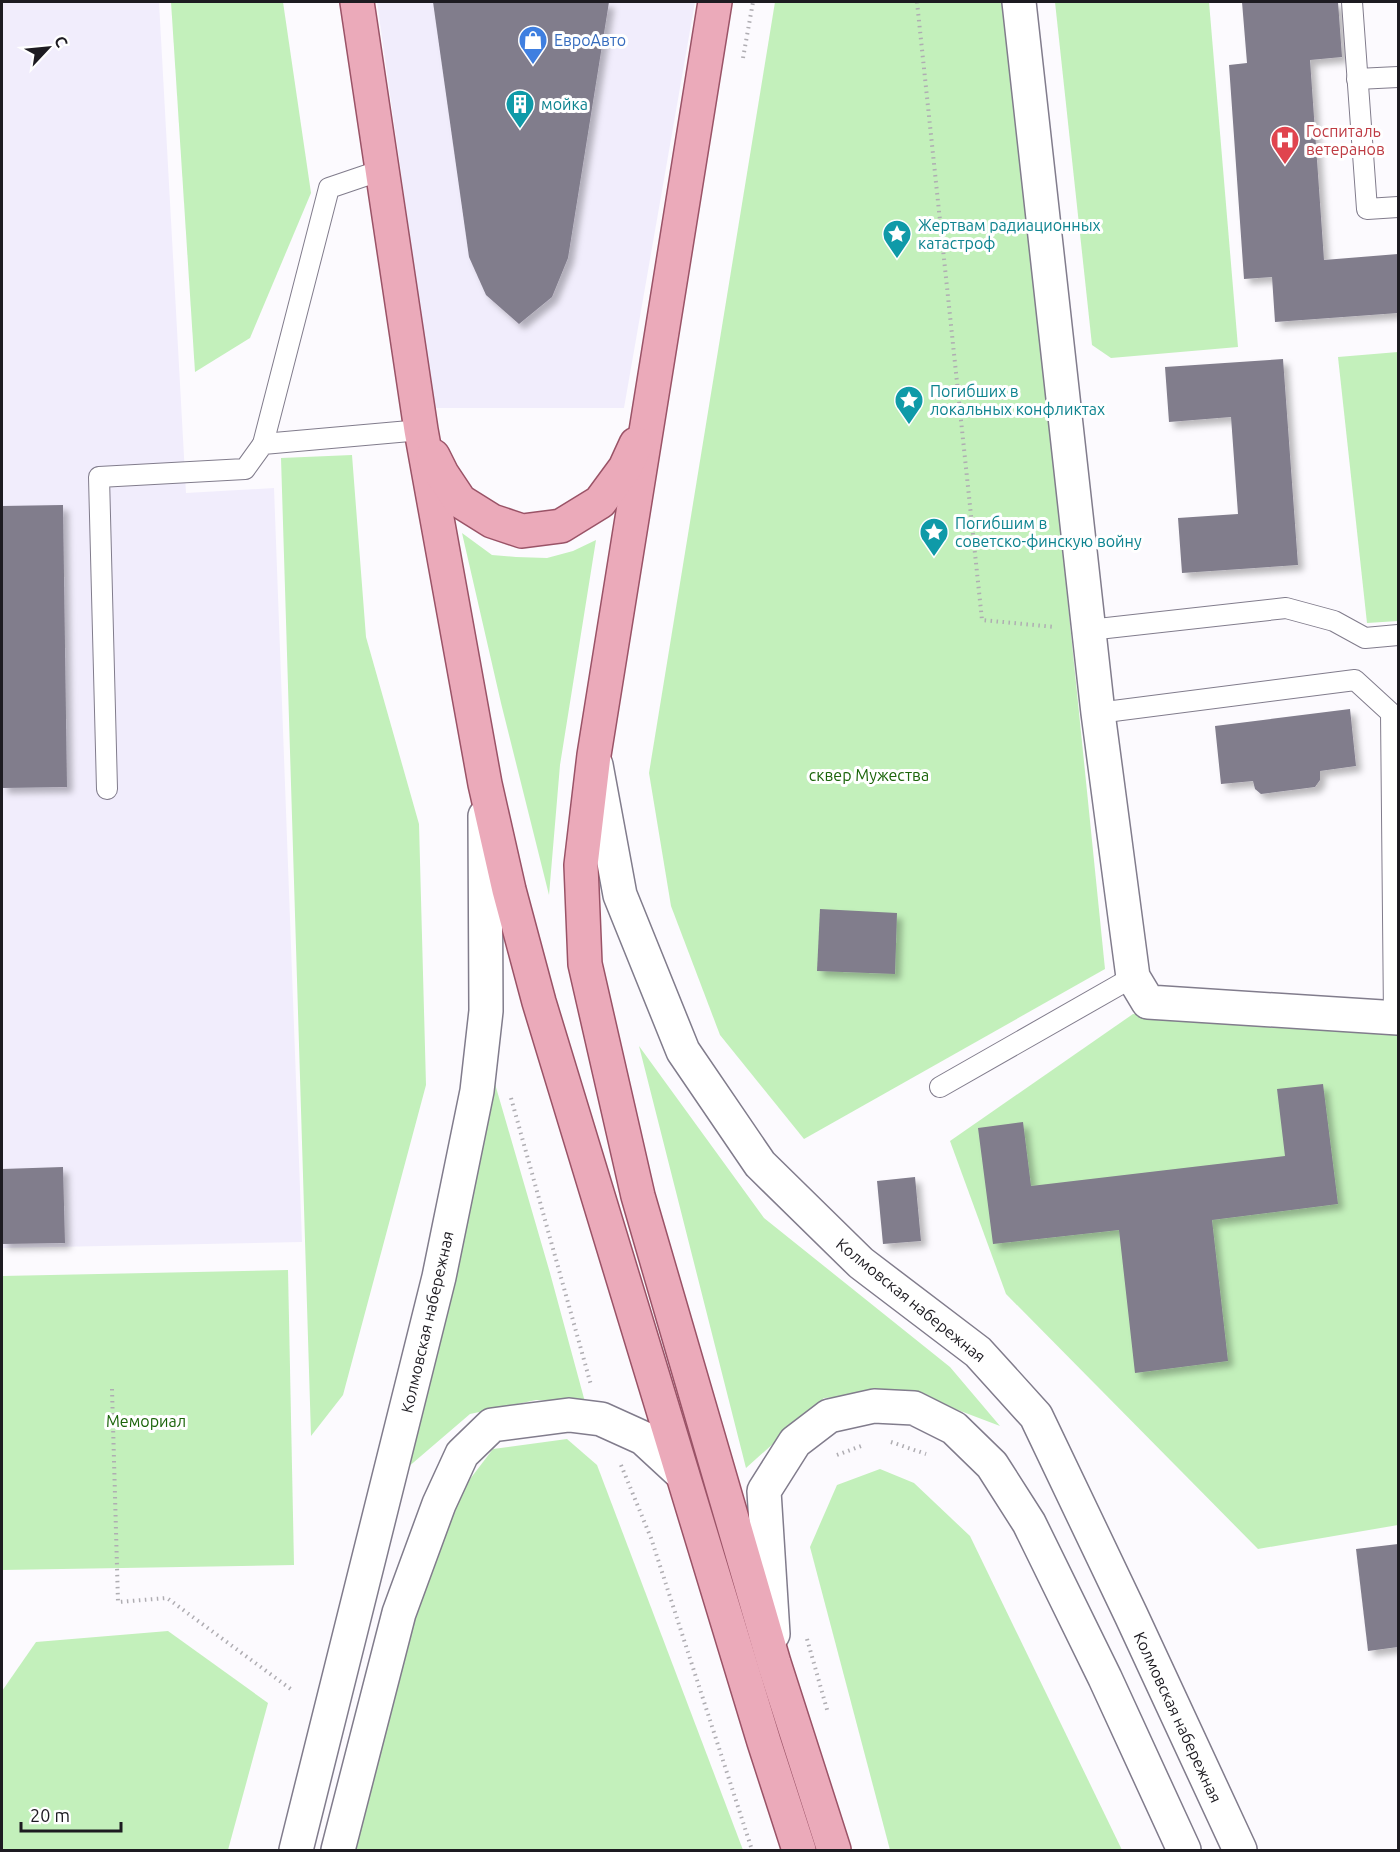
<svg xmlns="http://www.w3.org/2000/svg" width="1400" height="1852" font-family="Ubuntu,sans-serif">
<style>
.built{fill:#f1edfc}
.green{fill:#c3f0bb}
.building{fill:#817d8c;filter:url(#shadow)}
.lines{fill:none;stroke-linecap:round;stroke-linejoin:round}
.lane-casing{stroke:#817c8c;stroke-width:22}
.street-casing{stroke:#817c8c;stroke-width:36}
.secondary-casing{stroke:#817c8c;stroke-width:36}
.primary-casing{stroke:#9a5367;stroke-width:36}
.path{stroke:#afadb2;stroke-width:4;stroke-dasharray:1.5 4.5;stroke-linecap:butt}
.lane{stroke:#fff;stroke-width:20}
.street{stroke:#fff;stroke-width:33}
.secondary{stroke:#fff;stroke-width:33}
.primary{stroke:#ebaaba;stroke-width:33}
.labels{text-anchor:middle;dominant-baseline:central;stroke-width:6;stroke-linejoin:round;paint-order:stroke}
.shop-label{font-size:16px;fill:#366cbe;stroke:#fff;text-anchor:start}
.culture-label{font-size:16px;fill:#0d838f;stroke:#fff;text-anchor:start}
.health-label{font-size:16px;fill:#be3a42;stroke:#fff;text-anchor:start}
.park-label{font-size:16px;fill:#1a6409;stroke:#fff}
.street-label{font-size:16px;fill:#1d1b21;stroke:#fff}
</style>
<defs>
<filter id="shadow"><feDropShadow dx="5.5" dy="5.5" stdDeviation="3" flood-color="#0004"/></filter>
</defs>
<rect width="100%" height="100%" fill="#fcfafe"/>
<g class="built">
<polygon points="2,2 159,2 186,493 274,488 302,1242 2,1248"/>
<polygon points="377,2 695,2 624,408 434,408"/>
</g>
<g class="green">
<polygon points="171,2 283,2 311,193 250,338 195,372"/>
<polygon points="775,2 1007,2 1105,969 804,1139 720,1035 671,906 649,773"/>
<polygon points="1055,2 1209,2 1238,347 1111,358 1092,345"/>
<polygon points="1398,352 1398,621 1367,623 1338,357"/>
<polygon points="352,455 366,637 419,824 426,1085 343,1395 311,1436 281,458"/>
<polygon points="462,533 492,555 516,557 547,558 573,551 596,540 560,765 549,895 501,703"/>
<polygon points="1133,1014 1398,1032 1398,1525 1258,1549 1006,1294 950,1141"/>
<polygon points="639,1046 764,1218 950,1367 1000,1426 913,1393 824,1398 746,1468"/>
<polygon points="493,1077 550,1273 585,1402 536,1400 470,1414 407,1468"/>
<polygon points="288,1270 294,1565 2,1570 2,1276"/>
<polygon points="567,1439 597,1465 743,1850 356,1850 411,1623 457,1496 493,1449"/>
<polygon points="880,1469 914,1483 970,1536 1122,1850 890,1850 810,1547 837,1485"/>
<polygon points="168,1631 268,1703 228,1850 2,1850 2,1691 36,1642"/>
</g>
<g class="building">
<polygon points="433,2 609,2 568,258 552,297 519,324 486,295 469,257"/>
<polygon points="1242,2 1338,2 1342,57 1310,60 1324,260 1398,254 1398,313 1275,322 1272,277 1244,279 1229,65 1247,63"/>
<polygon points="1283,359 1298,565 1182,573 1178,518 1238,514 1231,417 1169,422 1165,367"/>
<polygon points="63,505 67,787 2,788 2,506"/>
<polygon points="1350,709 1356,766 1320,771 1320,780 1315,787 1261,794 1255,789 1253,781 1221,784 1215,726"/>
<polygon points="820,909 897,913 895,974 817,971"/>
<polygon points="1323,1084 1338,1204 1212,1220 1228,1361 1135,1373 1119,1230 993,1244 978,1128 1023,1122 1031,1186 1285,1156 1277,1089"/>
<polygon points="63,1167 65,1243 2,1244 2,1169"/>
<polygon points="915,1177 921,1241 883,1244 877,1181"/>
<polygon points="1398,1544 1398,1647 1368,1651 1356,1549"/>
</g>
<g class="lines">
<g class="lane-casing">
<g id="lane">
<polyline points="1352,2 1367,209 1398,207"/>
<polyline points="1357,79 1398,77"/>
<polyline points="263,444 329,188 382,170"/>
<polyline points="1089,630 1286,608 1334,621 1365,638 1398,635"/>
<polyline points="1098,713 1355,680 1391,713 1394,1018"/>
<polyline points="107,789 99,477 245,469 263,444 421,430"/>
<polyline points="940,1087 1133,977"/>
</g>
</g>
<g class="street-casing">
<polyline id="street" points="1019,2 1098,713 1133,977 1148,1002 1398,1018"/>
</g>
<g class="secondary-casing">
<g id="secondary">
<polyline points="596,765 620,895 683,1051 760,1164 861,1263 978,1352 1036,1416 1131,1615 1240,1850"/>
<polyline points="773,1634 764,1491 795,1442 829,1416 874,1406 914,1408 954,1428 992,1465 1029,1523 1105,1678 1184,1850"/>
<polyline points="296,1850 439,1277 477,1091 486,1011 485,816"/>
<polyline points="338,1850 399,1613 439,1504 462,1454 492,1425 569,1415 601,1419 643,1438 682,1474"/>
</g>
</g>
<g class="primary-casing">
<g id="primary">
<polyline points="357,2 421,430 485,784 509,890 539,1002 764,1742 799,1850"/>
<polyline points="715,2 594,755 581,865 585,964 638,1196 774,1663 834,1850"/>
<polyline points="433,456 442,474 460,501 492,521 522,531 561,526 600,502 625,468 636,444"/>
</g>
</g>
<g class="path">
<polyline points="917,2 982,620 1055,627"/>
<polyline points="743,58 753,2"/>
<polyline points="511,1098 591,1385"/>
<polyline points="112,1389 118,1602 167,1598 292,1690"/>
<polyline points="891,1442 926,1454"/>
<polyline points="837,1455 861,1446"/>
<polyline points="621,1465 651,1538 752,1850"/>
<polyline points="807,1639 828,1713"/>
</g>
<use href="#lane" class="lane"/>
<use href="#street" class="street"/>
<use href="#secondary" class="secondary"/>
<use href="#primary" class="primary"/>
</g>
<defs>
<g id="shop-pin" transform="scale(1.5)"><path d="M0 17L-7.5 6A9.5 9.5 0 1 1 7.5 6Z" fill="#3f7fe0" stroke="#fff"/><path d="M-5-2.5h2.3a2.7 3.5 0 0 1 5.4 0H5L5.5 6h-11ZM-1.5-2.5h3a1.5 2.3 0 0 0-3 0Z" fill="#fff"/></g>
<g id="building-pin" transform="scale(1.5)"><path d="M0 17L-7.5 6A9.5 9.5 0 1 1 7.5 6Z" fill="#0f9aa8" stroke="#fff"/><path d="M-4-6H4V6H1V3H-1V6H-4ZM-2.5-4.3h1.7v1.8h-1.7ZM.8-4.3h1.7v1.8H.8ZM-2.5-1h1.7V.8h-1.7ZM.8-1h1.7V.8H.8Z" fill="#fff"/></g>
<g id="hospital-pin" transform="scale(1.5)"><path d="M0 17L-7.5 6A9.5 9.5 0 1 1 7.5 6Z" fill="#e0444e" stroke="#fff"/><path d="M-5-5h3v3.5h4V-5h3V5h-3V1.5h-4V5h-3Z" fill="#fff"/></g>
<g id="sight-pin" transform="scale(1.5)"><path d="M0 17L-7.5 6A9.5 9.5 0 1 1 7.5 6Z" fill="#0f9aa8" stroke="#fff"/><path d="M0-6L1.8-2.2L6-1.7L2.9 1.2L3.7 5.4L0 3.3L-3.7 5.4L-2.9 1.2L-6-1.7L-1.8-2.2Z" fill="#fff"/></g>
</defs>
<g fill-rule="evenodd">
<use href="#shop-pin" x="533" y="40"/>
<use href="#building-pin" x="520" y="104"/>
<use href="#hospital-pin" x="1285" y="140"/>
<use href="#sight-pin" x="897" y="234"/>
<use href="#sight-pin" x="909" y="400"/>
<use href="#sight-pin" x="934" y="532"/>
</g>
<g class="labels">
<g class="shop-label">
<text x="554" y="40">ЕвроАвто</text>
</g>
<g class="culture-label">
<text x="541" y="104">мойка</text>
<text x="918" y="225">Жертвам радиационных<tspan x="918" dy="18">катастроф</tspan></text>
<text x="930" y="391">Погибших в<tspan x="930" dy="18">локальных конфликтах</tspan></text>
<text x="955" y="523">Погибшим в<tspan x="955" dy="18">советско-финскую войну</tspan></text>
</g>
<g class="health-label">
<text x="1306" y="131">Госпиталь<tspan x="1306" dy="18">ветеранов</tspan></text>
</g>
<g class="park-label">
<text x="869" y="775">сквер Мужества</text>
<text x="146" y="1421">Мемориал</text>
</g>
<g class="street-label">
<text transform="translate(911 1300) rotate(39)">Колмовская набережная</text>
<text transform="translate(427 1322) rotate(-77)">Колмовская набережная</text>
<text transform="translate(1178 1717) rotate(65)">Колмовская набережная</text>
</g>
</g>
<rect width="1400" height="1852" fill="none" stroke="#1d1b21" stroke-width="6"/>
<g transform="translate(48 48) rotate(64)" stroke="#ffffff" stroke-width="4.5" paint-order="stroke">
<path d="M0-4.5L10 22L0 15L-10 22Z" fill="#1d1b21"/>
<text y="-9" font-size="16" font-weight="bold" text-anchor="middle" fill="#1d1b21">С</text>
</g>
<path d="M21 1822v9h100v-9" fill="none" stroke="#1d1b21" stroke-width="3"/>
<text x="30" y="1822" font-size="18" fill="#1d1b21" stroke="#ffffff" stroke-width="4.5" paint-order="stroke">20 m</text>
</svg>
